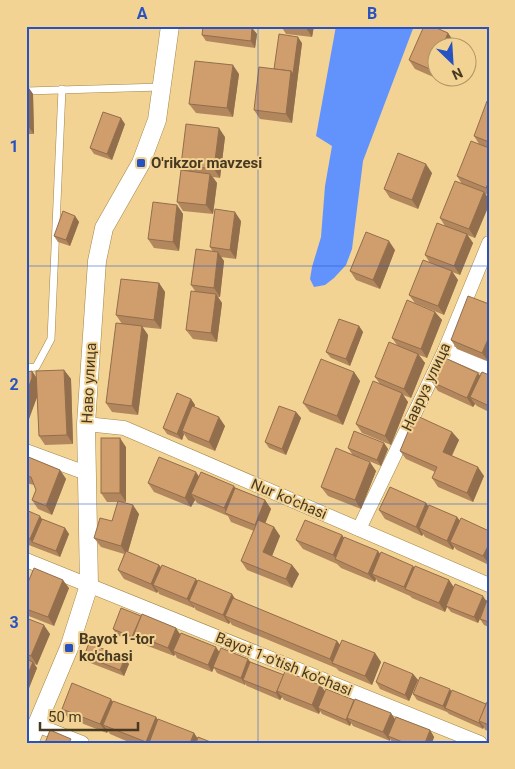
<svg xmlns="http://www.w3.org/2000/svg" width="515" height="769" font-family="Roboto,sans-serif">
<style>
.water{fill:#6293fd}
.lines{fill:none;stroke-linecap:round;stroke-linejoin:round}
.service-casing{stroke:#a28547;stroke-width:8}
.minor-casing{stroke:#a28547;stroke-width:15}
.tertiary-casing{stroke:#a28547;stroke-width:19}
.service{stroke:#fff;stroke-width:7}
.minor{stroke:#fff;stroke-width:14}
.tertiary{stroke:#fff;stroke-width:18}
.wall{fill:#b3875e}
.shaded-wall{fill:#926e4c}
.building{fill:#d09d6d;stroke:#926e4c}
.grid{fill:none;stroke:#2653c1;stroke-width:1;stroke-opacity:0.55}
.poi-dot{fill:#2653c1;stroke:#f3d394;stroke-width:2}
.labels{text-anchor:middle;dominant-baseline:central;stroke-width:4;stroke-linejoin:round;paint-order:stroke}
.poi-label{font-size:15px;font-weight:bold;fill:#473a20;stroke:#f3d394;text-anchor:start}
.street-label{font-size:15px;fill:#473a20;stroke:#f3d394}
.neatline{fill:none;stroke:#2653c1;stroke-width:2}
.grid-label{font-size:16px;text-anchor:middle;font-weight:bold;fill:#2653c1}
</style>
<rect width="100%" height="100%" fill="#f3d394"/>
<polygon class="water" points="336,26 414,26 363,161 352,249 346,265 334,278 325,285 314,287 310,279 312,267 321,237 325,186 332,146 316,136"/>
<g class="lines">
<g class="service-casing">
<g id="service">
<polyline points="26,91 161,87"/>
<polyline points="26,368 36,367 51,339 62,89"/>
</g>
</g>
<g class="minor-casing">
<g id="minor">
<polyline points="445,350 489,369"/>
<polyline points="86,424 124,428 489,585"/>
<polyline points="26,451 86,473"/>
<polyline points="359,529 445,350 489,243"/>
<polyline points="26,560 480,743"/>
<polyline points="37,725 82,743"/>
</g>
</g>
<g class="tertiary-casing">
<polyline id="tertiary" points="29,743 69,648 89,585 86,424 97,261 104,228 141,163 157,120 170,26"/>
</g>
<use href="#service" class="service"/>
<use href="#minor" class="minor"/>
<use href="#tertiary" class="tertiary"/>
</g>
<g class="wall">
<polygon points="281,26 314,26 312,37 286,34"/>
<polygon points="252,28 257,34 255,48 206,41 202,35"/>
<polygon points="448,33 454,42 438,79 415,69 409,60"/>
<polygon points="302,43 292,123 260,119 254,110 274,69"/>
<polygon points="239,74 233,117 196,113 189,104"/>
<polygon points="26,85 33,94 34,134 26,134"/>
<polygon points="489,102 489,195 485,194 489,199 489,205 475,238 467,235 473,243 460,275 452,272 458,280 444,315 415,303 409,295 430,263 425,255 445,226 440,218 462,184 457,176 479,144 474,136"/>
<polygon points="125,124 112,160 94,154 90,148"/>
<polygon points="225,137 220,178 213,177 217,183 213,214 183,211 177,202 184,171 181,165"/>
<polygon points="432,173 418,209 390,198 384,189"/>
<polygon points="177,205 183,214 179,251 154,248 148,239"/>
<polygon points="75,216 79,222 70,246 58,242 54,236"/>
<polygon points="241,221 236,259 221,257 224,261 220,297 218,297 222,303 217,342 193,339 186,330 195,291 191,285 213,252 210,247"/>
<polygon points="395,250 380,289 356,280 350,271"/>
<polygon points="159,283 165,292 161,329 142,327 148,335 138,415 112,412 106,403 122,324 116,315"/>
<polygon points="489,304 489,362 457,349 451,340"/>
<polygon points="435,312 442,320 427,358 419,355 425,363 411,398 403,395 408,402 391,445 362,433 356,424 380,384 375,377 397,345 392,338"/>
<polygon points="359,326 363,332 350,366 331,358 326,352"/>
<polygon points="64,370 71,379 73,444 45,445 39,436 37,397 26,427 32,371 37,379"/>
<polygon points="354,372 360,381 343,425 310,412 303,403"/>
<polygon points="489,375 489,412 477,406 475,404 473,407 438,391 432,382"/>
<polygon points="191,399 195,405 194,407 225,426 215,451 188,440 184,434 182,440 167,434 163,428"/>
<polygon points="296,412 301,418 286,455 269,448 265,442"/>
<polygon points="452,432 459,440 452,456 484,476 473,502 438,487 432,478 435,472 406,459 400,451"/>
<polygon points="384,443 388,449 381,466 359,457 376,471 361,509 328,496 321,487 352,454 348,448"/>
<polygon points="126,447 126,502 123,502 139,514 128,552 159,565 161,567 197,582 235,599 337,641 340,645 375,653 381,662 372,685 339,671 336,668 232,625 230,622 229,624 196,610 194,607 194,608 159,594 158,591 157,593 124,579 118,570 124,554 101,547 94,538 112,521 118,502 107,502 101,493"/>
<polygon points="26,456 60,470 66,479 52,515 38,509 32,500 36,490 34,485 26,483"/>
<polygon points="199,476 236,488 265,500 271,509 265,523 274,527 280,536 272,556 292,565 299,574 292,588 247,570 241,561 254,531 231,522 228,516 197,503 195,500 191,507 154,492 148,483"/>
<polygon points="426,503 428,506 457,517 460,521 489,531 489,565 457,550 454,547 453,550 425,537 423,534 422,536 385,519 379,510"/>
<polygon points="26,510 42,519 65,528 69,534 60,557 26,544"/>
<polygon points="342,535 344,538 378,551 380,554 414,568 449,580 454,588 487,602 489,601 489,627 484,625 480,619 478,623 451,612 447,607 445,612 412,598 410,596 378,582 376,579 375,582 341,568 337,564 303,549 296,540"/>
<polygon points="26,587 69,588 54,626 26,615"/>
<polygon points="26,618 50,634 37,665 34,664 37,668 27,693 26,692"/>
<polygon points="113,629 180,634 219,652 251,662 284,675 320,685 325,691 395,719 430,730 434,737 432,743 394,743 392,742 390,739 390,741 353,726 351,723 350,726 322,714 320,711 319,714 284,700 282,697 280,700 247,686 245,684 245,685 217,673 214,668 212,672 177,658 175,654 174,656 140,643 138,640 137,643 117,635"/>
<polygon points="84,656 129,664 124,676 88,662"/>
<polygon points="413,674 418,680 409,701 380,689 376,682"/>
<polygon points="452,692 486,704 489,703 489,731 485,730 484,727 483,729 449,714 447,712 417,700 413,694"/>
<polygon points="113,702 156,717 158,721 194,733 198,739 213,743 131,743 110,734 108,731 107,733 68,718 62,709"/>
</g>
<g class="shaded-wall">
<polygon points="306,26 314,26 312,37 306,28"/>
<polygon points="252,28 257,34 255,48 251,41"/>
<polygon points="448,33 454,42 452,48 442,48"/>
<polygon points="298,37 302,43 292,123 286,114 291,71"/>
<polygon points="438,57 438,78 439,78 438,79 432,70"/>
<polygon points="233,65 239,74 233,117 227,108"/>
<polygon points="27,85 33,94 34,134 27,125"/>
<polygon points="121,118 125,124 112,160 107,154"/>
<polygon points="219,128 225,137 220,178 214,169"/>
<polygon points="426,164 432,173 418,209 412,200"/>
<polygon points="210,174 217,183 213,214 206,205"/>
<polygon points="489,181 489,191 486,188"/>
<polygon points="484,192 489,199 489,205 475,238 469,229"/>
<polygon points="177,205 183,214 179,251 173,242"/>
<polygon points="235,212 241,221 236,259 230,250"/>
<polygon points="75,216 79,222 70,246 66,240"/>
<polygon points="467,234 473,243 460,275 454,266"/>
<polygon points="389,241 395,250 380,289 373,280"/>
<polygon points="218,252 224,261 220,297 214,288"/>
<polygon points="452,271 458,280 444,315 438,306"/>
<polygon points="159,283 165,292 161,329 154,320"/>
<polygon points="216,294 222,303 217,342 211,333"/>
<polygon points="435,312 442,320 427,358 421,349"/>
<polygon points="142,326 148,335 138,415 132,406"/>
<polygon points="359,326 363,332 350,366 346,359"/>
<polygon points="489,337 489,362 482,353"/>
<polygon points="418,354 425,363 411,398 404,389"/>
<polygon points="64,370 71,379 73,444 67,435"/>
<polygon points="32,371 40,383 40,389 26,427 26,394"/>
<polygon points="354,372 360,381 343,425 337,416"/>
<polygon points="478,373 485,382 470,397 475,404 473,407 467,398"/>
<polygon points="402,393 408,402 391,445 385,436"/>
<polygon points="191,399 195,405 184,432 182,431 184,434 182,440 177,434"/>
<polygon points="296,412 301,418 286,455 282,449"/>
<polygon points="219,417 225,426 215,451 209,442"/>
<polygon points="452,432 459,440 449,461 443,452"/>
<polygon points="120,438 126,447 126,502 120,493"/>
<polygon points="384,443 388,449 381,466 377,460"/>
<polygon points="370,462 376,471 361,509 355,500"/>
<polygon points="478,467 484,476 473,502 467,493"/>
<polygon points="60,470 66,479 52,515 46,506"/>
<polygon points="196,472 202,481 191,494 195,500 191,507 185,498"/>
<polygon points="234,486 240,495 228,514 224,508"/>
<polygon points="265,500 271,509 261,534 255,525"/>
<polygon points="426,503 433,512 419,528 423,534 422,536 416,527"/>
<polygon points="133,505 139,514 127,555 121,546"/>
<polygon points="40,516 46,525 32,542 30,539"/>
<polygon points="457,517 464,526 450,542 454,547 453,550 447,541"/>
<polygon points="274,527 280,536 270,561 263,552"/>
<polygon points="65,528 69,534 60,557 56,551"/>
<polygon points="342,535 348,544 337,560 333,555"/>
<polygon points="489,544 489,564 483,556"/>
<polygon points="378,551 384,560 372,574 376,579 375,582 368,574"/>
<polygon points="159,565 165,573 153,585 158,591 157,593 151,584"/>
<polygon points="292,565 299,574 292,588 286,579"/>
<polygon points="413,566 419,574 405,589 404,587"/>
<polygon points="196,579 202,588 189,601 194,607 194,608 187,599"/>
<polygon points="63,580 69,588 54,626 48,617"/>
<polygon points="449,580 455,589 446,606 447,607 445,612 439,603"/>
<polygon points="232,594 238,603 225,616 230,622 229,624 223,615"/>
<polygon points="483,596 487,602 478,623 474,617"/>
<polygon points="141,616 134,634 138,640 137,643 132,637"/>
<polygon points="44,625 50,634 37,665 31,656"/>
<polygon points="176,628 182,637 173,651 175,654 174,656 168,648"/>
<polygon points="337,641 344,650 332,663 336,668 330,659"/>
<polygon points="216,647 220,653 212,672 208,665"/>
<polygon points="375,653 381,662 372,685 365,676"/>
<polygon points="125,658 129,664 124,676 120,670"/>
<polygon points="248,659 253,665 243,680 245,684 245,685 241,678"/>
<polygon points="33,662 37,668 27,693 26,691 26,679"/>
<polygon points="413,674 418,680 409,701 405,695"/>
<polygon points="320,685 327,694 318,708 320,711 319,714 312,705"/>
<polygon points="450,689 454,696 445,708 447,712 443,706"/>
<polygon points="277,691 282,697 280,700 276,693"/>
<polygon points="111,699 117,708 103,725 108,731 107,733 100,724"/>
<polygon points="354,700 347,718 351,723 350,726 346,720"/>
<polygon points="391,713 397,722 388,736 390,739 390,741 383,732"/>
<polygon points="156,717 162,726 155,743 146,743 146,742"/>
<polygon points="479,721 484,727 483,729 479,723"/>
<polygon points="430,730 434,737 432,743 425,743"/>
<polygon points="194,733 200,742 200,743 190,743"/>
</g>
<g class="building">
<polygon points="203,26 235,26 252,28 251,41 202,35"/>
<polygon points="293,26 306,26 306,28"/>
<polygon points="424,26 432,26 448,33 442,48 438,48 438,57 432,70 409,60"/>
<polygon points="279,34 298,37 293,74 291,71 274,69"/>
<polygon points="195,61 233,65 227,108 189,104"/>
<polygon points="259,67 291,71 286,114 254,110"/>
<rect x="26" y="85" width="1" height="40"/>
<polygon points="487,101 489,102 489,142 474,136"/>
<polygon points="103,112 121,118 107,154 90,148"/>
<polygon points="186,124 219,128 214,169 181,165"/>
<polygon points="471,141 489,148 489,181 486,188 457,176"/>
<polygon points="398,153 426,164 412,200 384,189"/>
<polygon points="181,170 210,174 206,205 177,202"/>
<polygon points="455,181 484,192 469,229 440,218"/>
<polygon points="153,202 177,205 173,242 148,239"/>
<polygon points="215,209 235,212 230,250 210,247"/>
<polygon points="63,211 75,216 66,240 54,236"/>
<polygon points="437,223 467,234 454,266 425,255"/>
<polygon points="366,232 389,241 373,280 350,271"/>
<polygon points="196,249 218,252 214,288 191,285"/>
<polygon points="423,260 452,271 438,306 409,295"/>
<polygon points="121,279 159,283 154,320 116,315"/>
<polygon points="191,291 216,294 211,333 186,330"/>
<polygon points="468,296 489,304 489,337 482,353 451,340"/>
<polygon points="407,300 435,312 421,349 392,338"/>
<polygon points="339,319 359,326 346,359 326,352"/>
<polygon points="116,323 142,326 132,406 106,403"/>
<polygon points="389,342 418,354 404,389 375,377"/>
<polygon points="443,357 478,373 467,398 432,382"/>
<polygon points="321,359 354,372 337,416 303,403"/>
<polygon points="64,370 67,435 39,436 36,371"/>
<polygon points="32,371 32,378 26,394 26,372"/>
<polygon points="482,372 489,375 489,406 470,397"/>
<polygon points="373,381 402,393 385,436 356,424"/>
<polygon points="177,393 191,399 177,434 163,428"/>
<polygon points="192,406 219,417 209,442 182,431"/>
<polygon points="279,406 296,412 282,449 265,442"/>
<polygon points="415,415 452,432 443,452 478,467 467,493 432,478 437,467 400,451"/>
<polygon points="354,431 384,443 377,460 348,448"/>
<rect x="101" y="438" width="19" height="55"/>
<polygon points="336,448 370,462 355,500 321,487"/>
<polygon points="26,456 60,470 46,506 32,500 36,490 31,477 26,476"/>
<polygon points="159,457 196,472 185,498 148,483"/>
<polygon points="201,472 234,486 224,508 191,494"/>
<polygon points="390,487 426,503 416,527 379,510"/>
<polygon points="235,488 265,500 255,525 225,513"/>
<polygon points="118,501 133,505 121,546 94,538 100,518 112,521"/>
<polygon points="429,505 457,517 447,541 419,528"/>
<polygon points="26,510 40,516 30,539 26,538"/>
<polygon points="461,518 489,531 489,544 483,556 450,542"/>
<polygon points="42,519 65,528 56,551 32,542"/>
<polygon points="258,520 274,527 263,552 292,565 286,579 241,561"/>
<polygon points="305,520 342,535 333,555 296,540"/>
<polygon points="344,537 378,551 368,574 335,559"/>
<polygon points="126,551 159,565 151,584 118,570"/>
<polygon points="381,552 413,566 404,587 372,574"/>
<polygon points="162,565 196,579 187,599 153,585"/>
<polygon points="415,566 449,580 439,603 405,589"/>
<polygon points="34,568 63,580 48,617 26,609 26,587"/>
<polygon points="198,580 232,594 223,615 189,601"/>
<polygon points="455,584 483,596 474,617 446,606"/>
<polygon points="233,598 337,641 330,659 225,616"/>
<polygon points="487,600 489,601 489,622 480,619"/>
<polygon points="121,608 141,616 132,637 113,629"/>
<polygon points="142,614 176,628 168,648 134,634"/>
<polygon points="26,618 44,625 31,656 26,654"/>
<polygon points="181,633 216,647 208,665 173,651"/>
<polygon points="342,640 375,653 365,676 332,663"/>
<polygon points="89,643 125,658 120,670 84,656"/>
<polygon points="221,648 248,659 241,678 213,667"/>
<polygon points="26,659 33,662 26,679"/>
<polygon points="250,662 284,675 276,693 243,680"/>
<polygon points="384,662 413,674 405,695 376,682"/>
<polygon points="285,671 320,685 312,705 277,691"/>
<polygon points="420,677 450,689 443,706 413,694"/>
<polygon points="72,683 111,699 100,724 62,709"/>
<polygon points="326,689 354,700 346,720 318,708"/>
<polygon points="452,690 486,704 479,723 445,708"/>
<polygon points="355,699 391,713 383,732 347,718"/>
<polygon points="113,701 156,717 146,742 103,725"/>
<polygon points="487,702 489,703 489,725 479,721"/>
<polygon points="396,717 430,730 425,743 405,743 388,736"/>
<polygon points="158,719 194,733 190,743 149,743"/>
<polygon points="50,730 71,739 69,743 45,743"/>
<polygon points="198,737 213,743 196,743"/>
</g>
<path class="grid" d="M 258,26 L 258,743M 26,266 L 489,266M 26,504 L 489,504"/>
<g class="poi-dot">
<rect x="136" y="158" width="10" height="10" rx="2.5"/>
<rect x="64" y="643" width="10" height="10" rx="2.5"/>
</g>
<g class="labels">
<g class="poi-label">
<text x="151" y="163">O'rikzor mavzesi</text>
<text x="79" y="639">Bayot 1-tor<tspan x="79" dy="17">ko'chasi</tspan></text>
</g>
<g class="street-label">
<text transform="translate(89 383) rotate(-87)">Наво улица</text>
<text transform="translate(426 387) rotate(-65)">Навруз улица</text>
<text transform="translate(289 499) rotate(23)">Nur ko'chasi</text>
<text transform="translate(284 664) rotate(22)">Bayot 1-o'tish ko'chasi</text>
</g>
</g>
<rect width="515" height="769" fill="none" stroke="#f3d394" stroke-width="55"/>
<g transform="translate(452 62) rotate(155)"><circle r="24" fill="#f3d394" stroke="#ae9666"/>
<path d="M0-4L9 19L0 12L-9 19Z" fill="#2653c1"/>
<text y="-8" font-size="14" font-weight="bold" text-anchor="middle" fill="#473a20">N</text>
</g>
<path d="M40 722v8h98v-8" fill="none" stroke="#473a20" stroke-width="2.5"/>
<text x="48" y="722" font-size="15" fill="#473a20" stroke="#f3d394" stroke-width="4" paint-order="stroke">50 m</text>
<rect x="28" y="28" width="460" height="714" class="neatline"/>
<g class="grid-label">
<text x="142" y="19">A</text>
<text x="372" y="19">B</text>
<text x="14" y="152">1</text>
<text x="14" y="390">2</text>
<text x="14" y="628">3</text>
</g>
</svg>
